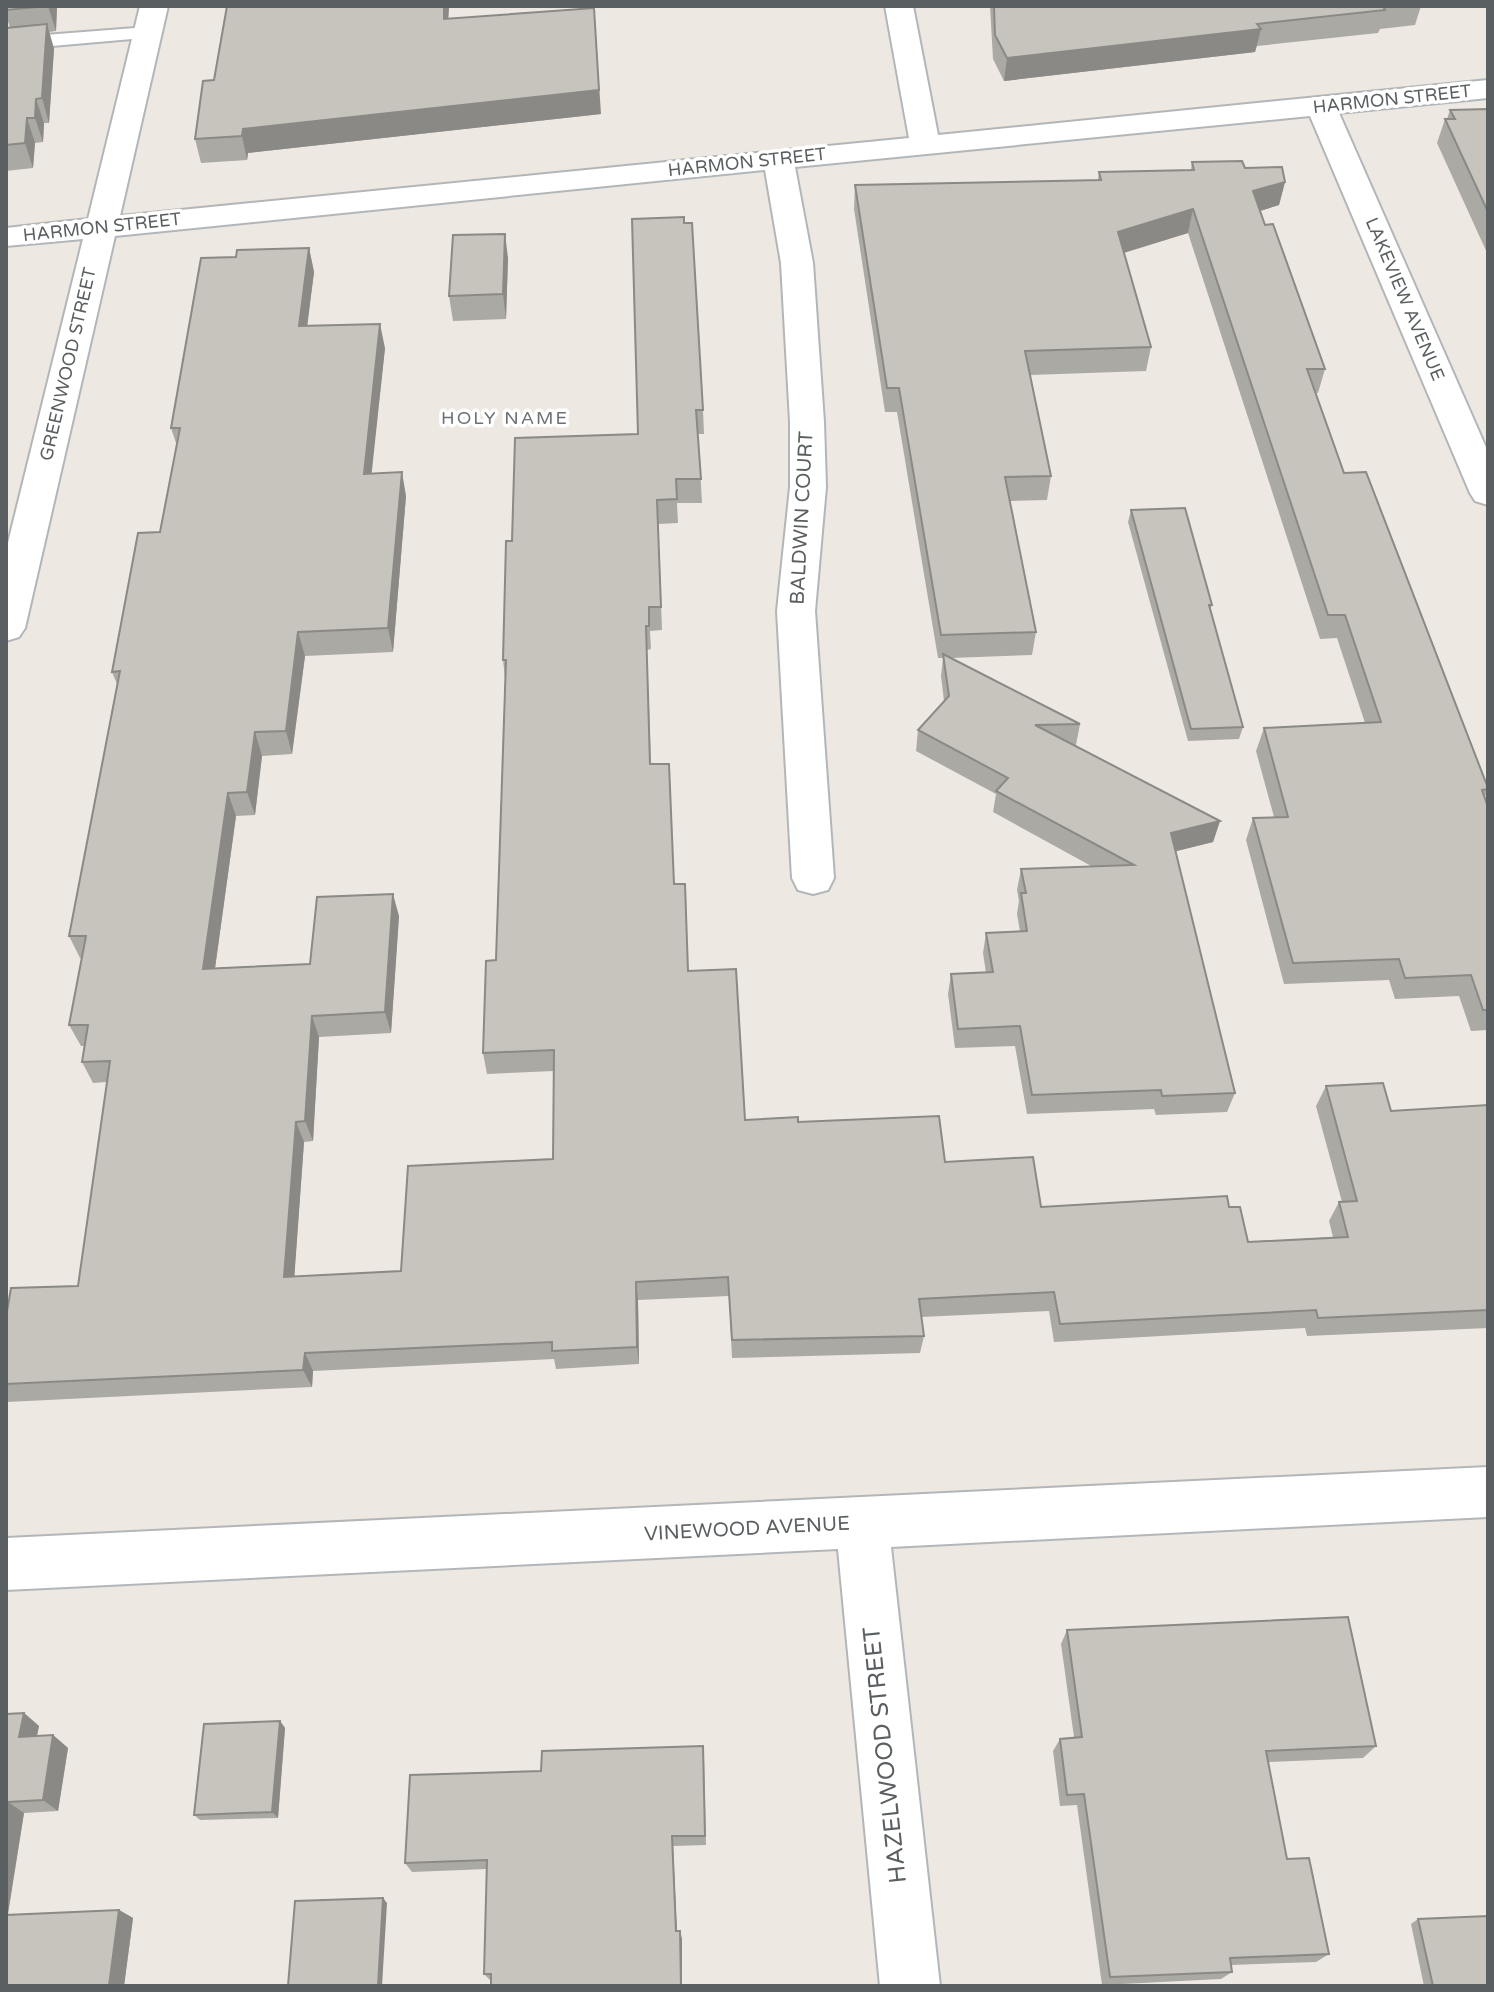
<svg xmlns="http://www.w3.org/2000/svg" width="1494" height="1992" font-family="'Varela Round',sans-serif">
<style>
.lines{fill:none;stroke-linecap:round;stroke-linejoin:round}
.service-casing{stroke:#b3b6b9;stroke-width:4}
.minor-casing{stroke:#b3b6b9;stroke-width:4}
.service{fill:#fff;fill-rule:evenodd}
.minor{fill:#fff;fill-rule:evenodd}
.wall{fill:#aba9a3}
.shaded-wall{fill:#8b8985}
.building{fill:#c7c4be;stroke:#8b8985;stroke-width:2}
.labels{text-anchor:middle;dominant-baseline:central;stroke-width:7;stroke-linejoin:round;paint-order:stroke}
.far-street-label{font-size:18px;fill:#5a5f62;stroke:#fff}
.far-neighbourhood-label{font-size:18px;letter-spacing:2px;fill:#6b7174;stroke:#fff}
.street-label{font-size:20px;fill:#5a5f62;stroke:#fff}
.near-street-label{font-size:24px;fill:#5a5f62;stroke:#fff}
</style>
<rect width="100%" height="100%" fill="#ede9e2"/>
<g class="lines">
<g class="service-casing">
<polygon id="service" points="148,27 155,29 158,33 155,37 6,50 6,38"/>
</g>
<g class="minor-casing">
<g id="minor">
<polygon points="140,6 168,6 120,216 909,138 885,6 913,6 938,135 1488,80 1488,98 1339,113 1488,452 1488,505 1475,501 1470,493 1310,116 795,167 813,263 824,422 826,487 815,611 834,878 828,890 813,894 798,890 792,878 777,611 790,487 790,422 781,263 765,170 115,236 25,628 19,637 6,641 6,551 83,239 6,246 6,228 88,219"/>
<polygon points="1488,1467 1488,1517 891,1547 940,1986 880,1986 838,1549 6,1590 6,1538"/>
</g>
</g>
<use href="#service" class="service"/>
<use href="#minor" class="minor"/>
</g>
<g class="wall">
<polygon points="6,6 57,6 56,31 49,32 54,49 49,123 44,123 43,142 35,143 33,168 6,171 6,28 10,28 6,15"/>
<polygon points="227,6 449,6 448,19 601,114 248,153 247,160 201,163 195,139 214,80"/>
<polygon points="990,6 1421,6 1415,25 1380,29 1378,33 1257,46 1255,52 1004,81 993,59"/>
<polygon points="1488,109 1488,255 1437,143 1445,119 1447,119 1450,110"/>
<polygon points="1192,162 1245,168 1285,182 1279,205 1260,211 1325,369 1318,393 1316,393 1344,473 1488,788 1485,797 1488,807 1488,1030 1471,1031 1459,996 1395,999 1389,980 1284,984 1246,840 1253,818 1274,817 1256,751 1264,728 1365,723 1337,638 1320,639 1188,233 1124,253 1151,347 1146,371 1030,375 1051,476 1047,500 1010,501 1036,632 1032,655 951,658 1080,724 1076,745 1073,745 1220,821 1213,842 1176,851 1235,1093 1227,1112 1156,1115 1154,1109 1027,1114 1015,1046 955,1048 948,994 951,974 986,973 983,953 986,933 1020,931 1017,914 1019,901 1017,890 1021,869 1093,867 993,812 996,794 916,751 918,730 944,701 941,676 943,658 938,658 897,412 885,412 854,209 855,185 1098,180 1099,172 1191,170"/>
<polygon points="632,219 703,410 704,434 698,434 702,503 677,503 678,523 658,524 662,630 650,631 651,649 647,650 651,764 674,884 688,971 745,1120 798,1122 945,1162 1041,1207 1229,1207 1248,1242 1333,1237 1329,1221 1339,1202 1342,1202 1316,1106 1326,1086 1391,1111 1488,1105 1488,1328 1307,1336 1305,1328 1054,1342 1049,1311 921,1317 924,1336 920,1353 732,1358 729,1296 638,1300 639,1364 556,1369 554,1359 313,1371 312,1387 7,1402 6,1401 6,1317 78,1286 107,1082 93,1083 82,1062 85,1046 81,1046 69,1025 82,958 80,958 69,936 117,684 112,672 160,532 177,446 171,428 236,257 309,248 314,272 307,326 385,348 371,473 406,496 393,652 305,656 292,754 262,756 255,815 236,816 215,968 310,964 399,916 391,1033 319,1037 313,1141 304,1142 294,1277 401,1271 553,1159 554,1071 487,1074 483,1053 496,960 505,678 503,660 512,541 638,434"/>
<polygon points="508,258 506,319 453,321 449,296"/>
<polygon points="1131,510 1212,605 1210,610 1243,727 1239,739 1188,741 1128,522"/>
<polygon points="1067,1630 1376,1746 1363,1758 1268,1762 1287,1859 1329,1954 1316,1962 1231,1965 1232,1972 1221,1979 1102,1985 1077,1805 1060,1806 1053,1751 1060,1739 1074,1737 1061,1644"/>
<polygon points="24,1713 39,1726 37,1736 53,1735 68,1748 58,1811 24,1813 8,1915 119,1910 133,1918 124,1986 6,1986 6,1714"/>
<polygon points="280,1721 285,1728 278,1818 200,1820 194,1815"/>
<polygon points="704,1757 706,1845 673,1846 677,1931 682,1939 682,1986 491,1986 491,1981 484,1974 487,1869 412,1872 405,1863 541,1771"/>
<polygon points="1418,1919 1488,1986 1424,1986 1411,1924"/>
</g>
<g class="shaded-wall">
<polygon points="48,6 57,6 56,31"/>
<polygon points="444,6 449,6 447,43 444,19"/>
<polygon points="594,8 601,114 248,153 247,160 242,136 243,129"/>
<polygon points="47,24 54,49 49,123 42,98"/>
<polygon points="1261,29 1255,52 1004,81 1007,58"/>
<polygon points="36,99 44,123 43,142 35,118"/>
<polygon points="27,118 35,143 33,168 25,143"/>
<polygon points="1285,182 1279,205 1247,215 1253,191"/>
<polygon points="1193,209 1188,233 1113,256 1118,232"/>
<polygon points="505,234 508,258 506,319 503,294"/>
<polygon points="309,248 314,272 304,351 299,326"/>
<polygon points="380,324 385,348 369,498 364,474"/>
<polygon points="402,472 406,496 393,652 388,628"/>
<polygon points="298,632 305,656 292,754 286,731"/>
<polygon points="255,732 262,756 255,815 247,792"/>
<polygon points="228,793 236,816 212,990 203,969"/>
<polygon points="1220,821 1213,842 1165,854 1171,833"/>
<polygon points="393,894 399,916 391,1033 385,1012"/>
<polygon points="312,1016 319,1037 313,1141 305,1121"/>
<polygon points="296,1122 304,1142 293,1296 284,1277"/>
<polygon points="636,1282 638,1300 639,1364 637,1347"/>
<polygon points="305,1353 313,1371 312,1387 303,1370"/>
<polygon points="24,1713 39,1726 34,1749 19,1737"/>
<polygon points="280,1721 285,1728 278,1818 272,1812"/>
<polygon points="53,1735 68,1748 58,1811 43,1800"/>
<polygon points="8,1802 24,1813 6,1924 6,1814"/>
<polygon points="672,1836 673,1846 677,1939 676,1931"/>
<polygon points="383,1898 387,1903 382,1986 378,1986"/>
<polygon points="119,1910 133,1918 124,1986 109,1986"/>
<polygon points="680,1931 682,1939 682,1986 681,1986"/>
</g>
<g class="building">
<polygon points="6,6 48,6 6,10"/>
<polygon points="227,6 444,6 444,19 594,8 599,90 243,129 242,136 195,139 203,81 214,80"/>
<polygon points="994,6 1383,6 1385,10 1257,24 1261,29 1007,58 995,35"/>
<polygon points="47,24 42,98 36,99 35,118 27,118 25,143 6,145 6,28"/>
<polygon points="1488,109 1488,212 1445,119 1455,119 1450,110"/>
<polygon points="1242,161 1245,168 1282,167 1285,182 1253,191 1265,225 1273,224 1325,369 1307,369 1344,473 1366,472 1488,788 1488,789 1482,790 1488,807 1488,1010 1483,1010 1471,975 1405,978 1399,959 1293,963 1253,818 1288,817 1264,728 1381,722 1345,615 1328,615 1193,209 1118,232 1151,347 1025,351 1051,476 1005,477 1036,632 941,635 899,388 887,388 855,185 1101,180 1099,172 1194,170 1192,162"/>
<polygon points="684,217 684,223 692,223 703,410 696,410 701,479 676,479 677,499 657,500 661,607 649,607 649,626 646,626 650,764 669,764 674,884 685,884 688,971 736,969 745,1120 798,1117 798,1122 939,1116 945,1162 1033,1157 1041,1207 1227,1196 1229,1207 1240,1207 1248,1242 1348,1237 1339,1202 1357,1201 1326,1086 1383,1083 1391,1111 1488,1105 1488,1310 1318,1318 1316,1310 1060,1324 1054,1292 919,1299 924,1336 732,1340 728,1277 636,1282 637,1347 552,1351 552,1342 305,1353 303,1370 6,1384 6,1317 11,1288 78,1286 110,1061 82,1062 88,1025 69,1025 86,936 69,936 120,671 112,672 138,533 160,532 180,428 171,428 201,258 236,257 237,250 309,248 299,326 380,324 364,474 402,472 388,628 298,632 286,731 255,732 247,792 228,793 203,969 310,964 317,897 393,894 385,1012 312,1016 305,1121 296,1122 284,1277 401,1271 408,1166 553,1159 554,1050 483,1053 486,961 496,960 506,660 503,660 506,541 512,541 515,438 638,434 632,219"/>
<polygon points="505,234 503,294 449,296 453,235"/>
<polygon points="1185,508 1212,605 1209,605 1243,727 1191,729 1131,510"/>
<polygon points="943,654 1080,724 1035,725 1220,821 1171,833 1235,1093 1162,1096 1161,1090 1032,1095 1020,1026 958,1029 951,974 993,972 986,933 1027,931 1021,893 1026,893 1021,869 1134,865 996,791 1008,778 918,730 949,696"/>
<polygon points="1348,1617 1376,1746 1266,1751 1287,1859 1309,1858 1329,1954 1230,1958 1232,1972 1110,1977 1084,1794 1067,1795 1060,1739 1082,1737 1067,1630"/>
<polygon points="24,1713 19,1737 53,1735 43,1800 8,1802 6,1814 6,1714"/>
<polygon points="280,1721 272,1812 194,1815 204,1724"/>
<polygon points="703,1746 705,1836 672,1836 676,1931 680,1931 681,1986 491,1986 491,1974 484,1974 487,1860 405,1863 410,1775 541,1771 542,1751"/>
<polygon points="383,1898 378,1986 288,1986 295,1901"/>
<polygon points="119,1910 109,1986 6,1986 6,1915"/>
<polygon points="1488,1916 1488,1986 1433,1986 1418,1919"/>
</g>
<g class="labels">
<g class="far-street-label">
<text transform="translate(1392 99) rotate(-6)">HARMON STREET</text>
<text transform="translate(747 162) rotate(-6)">HARMON STREET</text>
<text transform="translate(102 227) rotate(-6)">HARMON STREET</text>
<text transform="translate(1405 299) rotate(67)">LAKEVIEW AVENUE</text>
<text transform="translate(68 364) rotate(-77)">GREENWOOD STREET</text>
</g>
<g class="far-neighbourhood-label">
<text x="505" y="418">HOLY NAME</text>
</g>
<g class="street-label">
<text transform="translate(802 518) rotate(-87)">BALDWIN COURT</text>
<text transform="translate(747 1529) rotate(-3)">VINEWOOD AVENUE</text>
</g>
<g class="near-street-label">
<text transform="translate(885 1755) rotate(-96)">HAZELWOOD STREET</text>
</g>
</g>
<rect width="1494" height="1992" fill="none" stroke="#5a5f62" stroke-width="16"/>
</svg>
